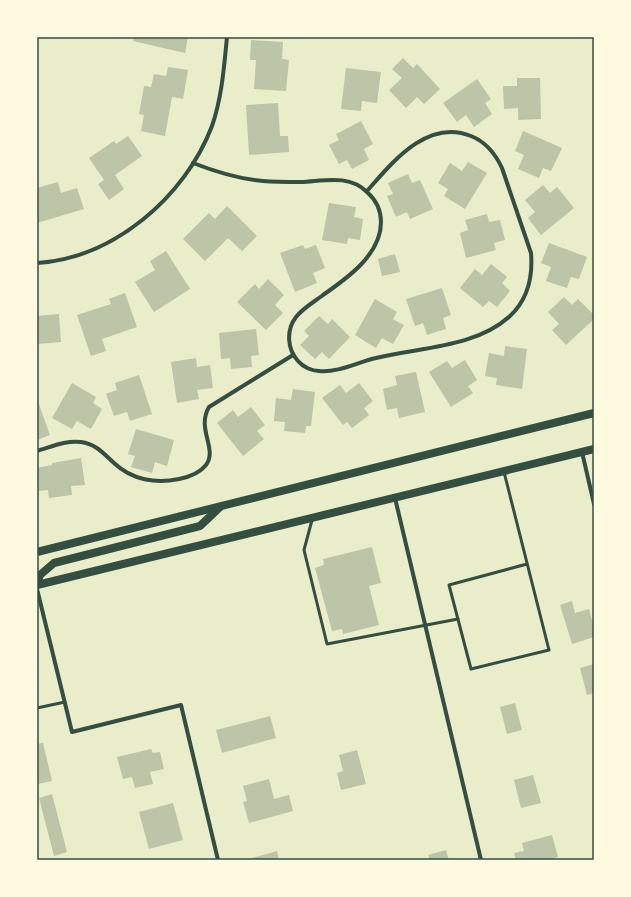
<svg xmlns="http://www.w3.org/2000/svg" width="631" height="897" font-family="Jost,sans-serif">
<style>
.building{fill:#bcc5a7}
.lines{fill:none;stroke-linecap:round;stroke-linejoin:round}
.service{stroke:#344e41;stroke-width:3}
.minor{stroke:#344e41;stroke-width:4}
.secondary{stroke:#344e41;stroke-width:8}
.neatline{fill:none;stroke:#344e41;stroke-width:1.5}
</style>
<rect width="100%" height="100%" fill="#e9edc9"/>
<g class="building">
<polygon points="134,37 188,37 185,53 133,41"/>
<polygon points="251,40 283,42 282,59 289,60 286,91 254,89 256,60 250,60"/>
<polygon points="403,58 413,68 417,64 440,89 424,104 417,97 406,108 389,90 402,78 392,69"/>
<polygon points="168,67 188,70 183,99 172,97 165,136 141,131 144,115 139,114 144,86 151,87 154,74 166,76"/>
<polygon points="346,68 381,72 377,103 362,101 361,111 341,109"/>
<polygon points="517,78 540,78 541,119 518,120 518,108 504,109 503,86 517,86"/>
<polygon points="477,79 491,99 485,103 492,114 474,127 466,115 457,122 443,103"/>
<polygon points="278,103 280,136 288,136 289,152 249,155 246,105"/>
<polygon points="361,121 373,144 364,149 369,160 352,169 347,160 339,164 329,145 339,140 336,134"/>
<polygon points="523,131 562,148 551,171 543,168 539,178 518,169 524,155 515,151"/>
<polygon points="128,136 142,156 115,175 124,189 109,200 98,184 104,180 89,158 114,141 116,144"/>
<polygon points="468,162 487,173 465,209 444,196 448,189 438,183 450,163 462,171"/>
<polygon points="408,174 412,183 420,180 433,209 410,219 407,212 396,217 387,196 393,194 388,183"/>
<polygon points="58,182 61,193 77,188 84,209 37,223 37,188"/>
<polygon points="543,185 550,193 557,187 574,208 541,235 528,218 535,212 525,200"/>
<polygon points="329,203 356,207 354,217 363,219 360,240 348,238 347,244 322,240"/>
<polygon points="227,206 257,236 242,251 228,238 205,261 183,239 209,213 215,219"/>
<polygon points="487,214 489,222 500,220 505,240 494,243 496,250 466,258 460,233 468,230 465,220"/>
<polygon points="549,243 587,257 579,279 571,277 567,288 546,281 551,267 541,263"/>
<polygon points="303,245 305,249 316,245 325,268 313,273 317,283 295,292 280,253"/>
<polygon points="166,251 190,289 154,312 135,282 155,270 150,261"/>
<polygon points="395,254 400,272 382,276 378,259"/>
<polygon points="491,264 507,277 502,283 510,291 497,307 489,301 483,307 460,288 475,269 482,275"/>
<polygon points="268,279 284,295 275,305 283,313 266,330 237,302 255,284 259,289"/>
<polygon points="442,288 451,315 443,318 446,329 427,335 423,323 415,326 406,299"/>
<polygon points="125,293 137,327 102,339 106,351 91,356 77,315 111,304 109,299"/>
<polygon points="564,297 572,305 578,299 594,315 594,319 566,345 552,330 559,324 548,312"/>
<polygon points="375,299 397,312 393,319 404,325 393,344 382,338 376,348 355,335"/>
<polygon points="59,314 61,342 37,344 37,316"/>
<polygon points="319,316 328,324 332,319 350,337 329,359 322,352 315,359 300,345 309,336 304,331"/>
<polygon points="256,329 259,355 251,356 252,367 231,369 230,358 221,359 219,333"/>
<polygon points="505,346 527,349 522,389 496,385 497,378 485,376 489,353 504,356"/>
<polygon points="196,358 197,367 210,365 213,388 197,390 199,399 177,403 171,362"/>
<polygon points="465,360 477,380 468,386 473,393 451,407 429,372 447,361 452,368"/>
<polygon points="416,372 425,412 399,418 397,408 387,410 383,389 397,385 395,376"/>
<polygon points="139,375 152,414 130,421 127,412 114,416 106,394 117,390 115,383"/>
<polygon points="72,383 96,397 93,403 102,409 91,429 77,421 72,429 52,418"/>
<polygon points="359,383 373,401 364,408 369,415 352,428 347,422 343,425 322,398 340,385 346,393"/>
<polygon points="293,389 315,392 311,426 306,426 305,433 284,431 285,422 274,421 276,398 291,400"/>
<polygon points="37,399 50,435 37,440"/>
<polygon points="251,407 265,425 257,431 264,439 243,456 217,423 233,410 238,417"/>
<polygon points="136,429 174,440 167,466 155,462 152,473 131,467 135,456 128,454"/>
<polygon points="81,458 85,485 71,486 72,495 49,498 48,490 39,491 37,468 52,465 52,463"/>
<polygon points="372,547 381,583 369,586 379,625 343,634 342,629 332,631 315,568 324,565 323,559"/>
<polygon points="572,601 575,613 589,609 594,628 594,637 572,644 560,605"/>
<polygon points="594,664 594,693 587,695 580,668"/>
<polygon points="515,703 522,730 507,734 500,707"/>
<polygon points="270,716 276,738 222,753 216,730"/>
<polygon points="43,743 52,781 38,784 37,744"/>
<polygon points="151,749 153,753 160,752 164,769 150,772 153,784 135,788 132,777 123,779 117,757"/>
<polygon points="357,750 366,784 341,790 337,773 343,771 339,755"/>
<polygon points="533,775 541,803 521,808 514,780"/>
<polygon points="269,779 274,799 289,795 293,811 249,823 243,802 247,801 243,786"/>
<polygon points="52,794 67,852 54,856 39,798"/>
<polygon points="173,803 183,840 149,849 139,812"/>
<polygon points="552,835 558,857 547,860 516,860 514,853 524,851 522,843"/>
<polygon points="446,850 449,860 430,860 428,855"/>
<polygon points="277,851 279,860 253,860 252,858"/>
</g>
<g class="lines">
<g class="service">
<path d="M 504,472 C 519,532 534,591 549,650 L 471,669 L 449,585 L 527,564"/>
<polyline points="312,520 304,550 327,644 458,619"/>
<polyline points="37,708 65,702"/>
</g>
<g class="minor">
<path d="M 193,163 C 216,172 239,179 263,181 C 276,182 289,182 301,182 C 324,181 349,174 367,192 C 376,200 381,211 381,222 C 381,255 346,279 323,295 C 314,302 303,308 296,317 C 286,330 287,349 298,361 C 303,367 312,371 319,371 C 338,373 358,362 376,358 C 420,347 475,348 510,316 C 528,299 533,277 531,253 L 502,168 C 495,153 486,142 471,136 C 427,118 392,163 367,191"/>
<path d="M 37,263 C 114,258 185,197 212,126 C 222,97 224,67 227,37"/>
<path d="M 37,451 C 51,447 66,440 81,442 C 96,444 104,454 114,463 C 132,480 156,484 179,479 C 189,477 199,474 206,465 C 218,449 196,429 209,407 L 293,355"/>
<polyline points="582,452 594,504"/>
<polyline points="395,498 481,860"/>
<polyline points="37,589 72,732 181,705 218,860"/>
</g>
<g class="secondary">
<polyline points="37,552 594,413"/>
<polyline points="37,583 40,575 54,563 200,526 220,507"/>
<polyline points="37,585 594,449"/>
</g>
</g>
<rect width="631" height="897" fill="none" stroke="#fefae0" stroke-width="76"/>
<rect x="38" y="38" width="555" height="821" class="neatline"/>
</svg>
